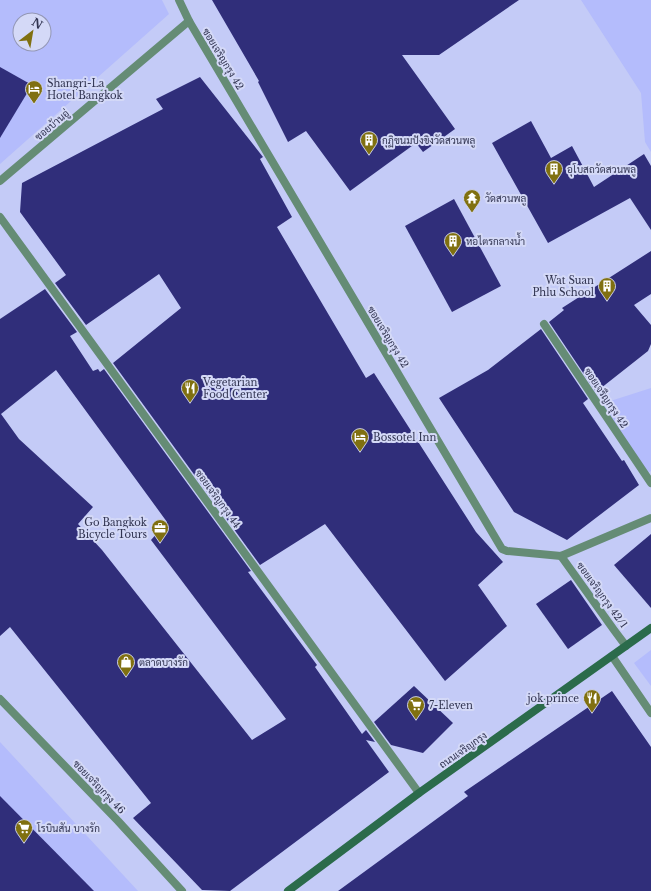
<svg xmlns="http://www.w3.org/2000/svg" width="651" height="891" font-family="'Libre Baskerville',Sarabun,serif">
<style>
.built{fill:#b4bcfc;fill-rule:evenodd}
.building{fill:#302e7a;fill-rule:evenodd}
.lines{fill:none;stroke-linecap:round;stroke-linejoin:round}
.minor{stroke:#658c75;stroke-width:8}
.tertiary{stroke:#658c75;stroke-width:8}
.secondary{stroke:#2b6b4b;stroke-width:8}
.labels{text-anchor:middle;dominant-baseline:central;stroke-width:4;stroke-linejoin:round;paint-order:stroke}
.street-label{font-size:10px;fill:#313451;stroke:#d4d9f7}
.poi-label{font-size:10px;fill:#313451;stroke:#d4d9f7;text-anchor:start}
</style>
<rect width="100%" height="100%" fill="#c4cbf7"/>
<g class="built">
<path d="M 0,0 L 162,0 L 169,14 L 0,164 ZM 20,20 L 44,20 L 44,44 L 20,44 Z"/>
<polygon points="581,0 651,0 651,152 645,142 641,93"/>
<polygon points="651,388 651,471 648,473 601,404"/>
<polygon points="651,650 651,686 634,663"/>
<polygon points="0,742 138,891 0,891"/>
</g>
<g class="building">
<polygon points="212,0 519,0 439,55 402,55 455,129 423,152 416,143 350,191 306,131 288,142 258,82 259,81"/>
<polygon points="0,67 32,85 0,138"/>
<polygon points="200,77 263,157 260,159 292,217 277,227 366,378 374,373 476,532 503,562 478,585 507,626 445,681 325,524 260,565 113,363 181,308 159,274 86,325 55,283 66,275 20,212 22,183 163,109 156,99"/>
<polygon points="531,121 551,158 572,146 594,187 644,154 651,166 651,230 630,198 548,243 492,143"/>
<polygon points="454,199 501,286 452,312 405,226"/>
<polygon points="651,251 651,294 634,305 651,325 651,344 648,351 596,392 549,322 564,310 562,308"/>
<path d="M 45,289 L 77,332 L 70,336 L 93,371 L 98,369 L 100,372 L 104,369 L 251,571 L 248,572 L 317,665 L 315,667 L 362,734 L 366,730 L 375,742 L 366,740 L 389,772 L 230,891 L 202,890 L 133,818 L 151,803 L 10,627 L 0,636 L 0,319 ZM 56,370 L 167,522 L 151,540 L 286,719 L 252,740 L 102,550 L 78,524 L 93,507 L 19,439 L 1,414 Z"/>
<polygon points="541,329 588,399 583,403 622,461 624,460 639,485 567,540 514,512 439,398 488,370"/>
<polygon points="651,534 651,608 614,565"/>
<polygon points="571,580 602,625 568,649 536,604"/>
<polygon points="414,686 453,723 423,753 391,745 374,722"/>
<polygon points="612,691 651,747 651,891 338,891 468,796 464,792"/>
<polygon points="0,796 94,891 0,891"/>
</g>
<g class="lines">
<g class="minor">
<polyline points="179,0 189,21 502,549 507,551 561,556 651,518"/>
<polyline points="0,181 189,21"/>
<polyline points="0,217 419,793"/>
<polyline points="544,324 651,483"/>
<polyline points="561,556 614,630 626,646"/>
<polyline points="0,699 118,821 182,891"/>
</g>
<polyline class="tertiary" points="612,656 651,713"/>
<polyline class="secondary" points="288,891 419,793 651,628"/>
</g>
<defs>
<g id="hotel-pin" transform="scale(0.9)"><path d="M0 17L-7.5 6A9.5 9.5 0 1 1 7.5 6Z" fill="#807010" stroke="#d4d9f7"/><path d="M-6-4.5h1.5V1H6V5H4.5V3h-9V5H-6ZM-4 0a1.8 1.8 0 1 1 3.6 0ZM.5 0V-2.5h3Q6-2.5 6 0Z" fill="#fff"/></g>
<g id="building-pin" transform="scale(0.9)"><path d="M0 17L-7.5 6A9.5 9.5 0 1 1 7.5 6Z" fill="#807010" stroke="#d4d9f7"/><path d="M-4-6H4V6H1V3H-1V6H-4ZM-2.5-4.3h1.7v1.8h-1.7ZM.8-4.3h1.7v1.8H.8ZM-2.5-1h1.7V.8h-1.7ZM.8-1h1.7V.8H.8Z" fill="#fff"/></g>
<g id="temple-pin" transform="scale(0.9)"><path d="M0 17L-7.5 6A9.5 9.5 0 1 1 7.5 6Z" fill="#807010" stroke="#d4d9f7"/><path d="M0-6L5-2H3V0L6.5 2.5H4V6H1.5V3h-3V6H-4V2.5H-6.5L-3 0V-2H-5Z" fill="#fff"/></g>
<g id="restaurant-pin" transform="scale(0.9)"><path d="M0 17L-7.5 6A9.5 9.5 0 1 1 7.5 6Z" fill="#807010" stroke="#d4d9f7"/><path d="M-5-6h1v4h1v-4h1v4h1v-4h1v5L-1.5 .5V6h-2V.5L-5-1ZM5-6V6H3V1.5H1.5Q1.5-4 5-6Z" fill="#fff"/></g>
<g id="office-pin" transform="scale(0.9)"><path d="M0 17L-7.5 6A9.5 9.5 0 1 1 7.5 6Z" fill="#807010" stroke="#d4d9f7"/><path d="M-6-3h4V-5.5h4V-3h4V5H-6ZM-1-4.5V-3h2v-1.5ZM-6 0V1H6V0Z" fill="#fff"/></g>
<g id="shop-pin" transform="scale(0.9)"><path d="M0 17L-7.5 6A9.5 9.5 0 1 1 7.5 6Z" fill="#807010" stroke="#d4d9f7"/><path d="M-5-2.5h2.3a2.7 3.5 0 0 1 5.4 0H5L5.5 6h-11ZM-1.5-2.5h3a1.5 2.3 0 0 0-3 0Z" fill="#fff"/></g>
<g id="supermarket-pin" transform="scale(0.9)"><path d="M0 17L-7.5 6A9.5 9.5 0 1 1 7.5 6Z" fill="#807010" stroke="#d4d9f7"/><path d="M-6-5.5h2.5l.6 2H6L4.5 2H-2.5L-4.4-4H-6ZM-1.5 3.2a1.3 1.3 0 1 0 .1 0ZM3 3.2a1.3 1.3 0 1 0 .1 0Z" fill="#fff"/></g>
</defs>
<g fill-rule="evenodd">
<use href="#hotel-pin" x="34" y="89"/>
<use href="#building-pin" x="369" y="140"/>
<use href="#building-pin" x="554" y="169"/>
<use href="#temple-pin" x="472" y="198"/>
<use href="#building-pin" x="453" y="241"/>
<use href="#building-pin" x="607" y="286"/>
<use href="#restaurant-pin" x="190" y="388"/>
<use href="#hotel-pin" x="360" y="437"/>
<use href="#office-pin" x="160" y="528"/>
<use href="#shop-pin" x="126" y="662"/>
<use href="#restaurant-pin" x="592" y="698"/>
<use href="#supermarket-pin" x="416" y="705"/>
<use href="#supermarket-pin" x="24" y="828"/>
</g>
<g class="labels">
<g class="street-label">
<text transform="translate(223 59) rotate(59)">ซอยเจริญกรุง 42</text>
<text transform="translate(52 125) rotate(-40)">ซอยบ้านอู่</text>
<text transform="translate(388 337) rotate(59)">ซอยเจริญกรุง 42</text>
<text transform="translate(606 398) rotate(56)">ซอยเจรืญกรุง 42</text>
<text transform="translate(218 499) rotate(54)">ซอยเจริญกรุง 44</text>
<text transform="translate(602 595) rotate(54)">ซอยเจริญกรุง 42/1</text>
<text transform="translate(463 750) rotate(-35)">ถนนเจริญกรุง</text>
<text transform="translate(99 787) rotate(46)">ซอยเจริญกรุง 46</text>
</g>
<g class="poi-label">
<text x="47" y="83">Shangri-La<tspan x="47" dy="12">Hotel Bangkok</tspan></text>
<text x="382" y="140">กุฏิขนมปังขิงวัดสวนพลู</text>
<text x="567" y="169">อุโบสถวัดสวนพลู</text>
<text x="485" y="198">วัดสวนพลู</text>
<text x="466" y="241">หอไตรกลางน้ำ</text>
<text x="594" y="280" text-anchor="end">Wat Suan<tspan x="594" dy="12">Phlu School</tspan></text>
<text x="203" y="382">Vegetarian<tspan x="203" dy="12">Food Center</tspan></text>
<text x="373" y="437">Bossotel Inn</text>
<text x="147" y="522" text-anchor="end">Go Bangkok<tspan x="147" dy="12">Bicycle Tours</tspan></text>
<text x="139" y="662">ตลาดบางรัก</text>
<text x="579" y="698" text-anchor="end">jok prince</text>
<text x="429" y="705">7-Eleven</text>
<text x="37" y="828">โรบินสัน บางรัก</text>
</g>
</g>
<g transform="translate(32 32) rotate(31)"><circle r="19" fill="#d4d9f7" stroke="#9397b5"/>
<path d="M0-3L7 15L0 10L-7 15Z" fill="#807010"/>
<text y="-6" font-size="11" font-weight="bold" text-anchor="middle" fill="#313451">N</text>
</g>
</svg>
